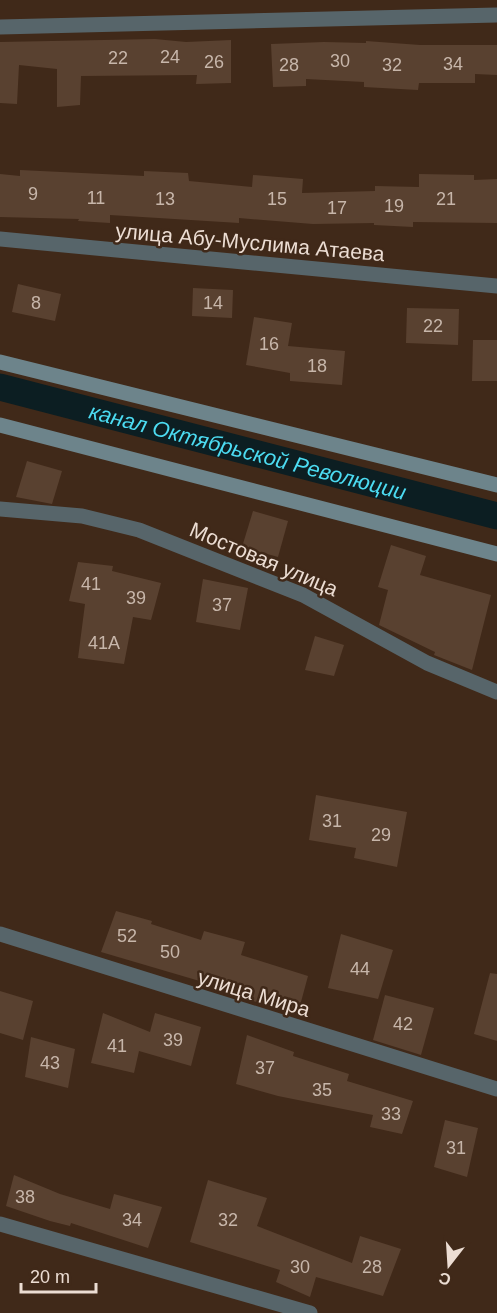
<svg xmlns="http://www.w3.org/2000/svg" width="497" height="1313" font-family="Arial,sans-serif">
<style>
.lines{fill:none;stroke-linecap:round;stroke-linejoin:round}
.canal{stroke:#0c1e22;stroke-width:27}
.building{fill:#594130}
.minor{stroke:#57656a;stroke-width:15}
.secondary{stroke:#6d848b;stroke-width:15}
.labels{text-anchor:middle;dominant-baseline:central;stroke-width:5;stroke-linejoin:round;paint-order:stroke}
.number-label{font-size:18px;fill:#c7b6aa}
.street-label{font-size:21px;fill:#ecddd3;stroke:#402919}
.water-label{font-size:22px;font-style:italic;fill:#4cdbf1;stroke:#402919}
</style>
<rect width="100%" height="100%" fill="#402919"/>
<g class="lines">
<path class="canal" id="s1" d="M 0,387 L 497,516"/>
</g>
<g class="building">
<polygon points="155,39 186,42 231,40 231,83 196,84 197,75 81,76 80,105 57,107 57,69 19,65 17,104 0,103 0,42"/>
<polygon points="366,41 420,45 497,45 497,75 475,74 475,83 419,83 418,90 364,87 364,82 306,79 306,86 273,87 271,44 324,42 366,43"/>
<polygon points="20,170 144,176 144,171 188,173 189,181 252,187 253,175 303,179 302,193 375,191 375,186 419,187 419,174 474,175 474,180 497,179 497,223 413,222 413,227 374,225 374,223 313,224 239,218 239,223 110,215 110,223 78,221 79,219 0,217 0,174 20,176"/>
<polygon points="18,284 61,294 55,321 12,312"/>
<polygon points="193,288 233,290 232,318 192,316"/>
<polygon points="407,308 459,309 458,345 406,343"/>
<polygon points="254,317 292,323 288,346 345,351 342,385 290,381 290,373 246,365"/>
<polygon points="473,340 497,340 497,381 472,381"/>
<polygon points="27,461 62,471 52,504 16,497"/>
<polygon points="253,511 288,521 278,557 242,547"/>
<polygon points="391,545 426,556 420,575 491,595 472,670 434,655 435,652 379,625 388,590 378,587"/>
<polygon points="78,562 113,566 112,571 161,583 151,620 133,617 124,664 78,658 85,604 69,601"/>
<polygon points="203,579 248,588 240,630 196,622"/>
<polygon points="315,636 344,645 334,676 305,670"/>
<polygon points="316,795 407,812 397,867 354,858 356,848 309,840"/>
<polygon points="116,911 152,921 151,924 201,940 204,931 245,942 241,955 308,976 298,1013 253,1001 254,997 101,952"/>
<polygon points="341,934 393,950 378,999 328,988"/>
<polygon points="490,973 497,974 497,1041 474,1034"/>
<polygon points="0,991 33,1001 23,1040 0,1033"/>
<polygon points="385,995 434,1008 421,1055 373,1040"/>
<polygon points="103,1013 150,1032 155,1013 201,1027 191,1066 139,1051 134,1073 91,1063"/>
<polygon points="247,1035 294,1052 293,1056 349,1074 347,1081 413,1101 402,1134 370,1127 373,1115 278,1096 236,1084"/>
<polygon points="31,1037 75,1049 68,1088 25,1077"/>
<polygon points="445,1120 478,1128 467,1177 434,1167"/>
<polygon points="14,1175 60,1194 110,1209 114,1194 162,1207 148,1248 71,1223 70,1226 50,1221 6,1206"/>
<polygon points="208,1180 267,1198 257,1226 352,1263 360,1236 401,1249 383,1296 316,1277 310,1297 276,1282 280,1270 190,1242"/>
</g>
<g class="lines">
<g class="minor">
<polyline points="0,27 497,15"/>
<polyline points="0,239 497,286"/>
<polyline points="0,509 82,516 139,530 303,595 427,663 497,692"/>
<polyline points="0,934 497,1089"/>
<polyline points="0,1224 310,1313"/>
</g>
<g class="secondary">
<polyline points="0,362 497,485"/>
<polyline points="0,425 497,554"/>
</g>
</g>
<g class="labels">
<g class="number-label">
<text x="170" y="57">24</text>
<text x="118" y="58">22</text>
<text x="340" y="61">30</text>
<text x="214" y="62">26</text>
<text x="453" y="64">34</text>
<text x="289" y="65">28</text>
<text x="392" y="65">32</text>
<text x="33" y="194">9</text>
<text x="96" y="198">11</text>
<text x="165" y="199">13</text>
<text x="277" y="199">15</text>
<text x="446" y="199">21</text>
<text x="394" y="206">19</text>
<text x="337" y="208">17</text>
<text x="36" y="303">8</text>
<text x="213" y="303">14</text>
<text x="433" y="326">22</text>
<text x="269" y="344">16</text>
<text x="317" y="366">18</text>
<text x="91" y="584">41</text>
<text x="136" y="598">39</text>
<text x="222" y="605">37</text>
<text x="104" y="643">41А</text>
<text x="332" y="821">31</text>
<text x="381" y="835">29</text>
<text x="127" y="936">52</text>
<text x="170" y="952">50</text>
<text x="360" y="969">44</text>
<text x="403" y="1024">42</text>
<text x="173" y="1040">39</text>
<text x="117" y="1046">41</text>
<text x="50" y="1063">43</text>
<text x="265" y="1068">37</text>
<text x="322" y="1090">35</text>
<text x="391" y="1114">33</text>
<text x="456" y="1148">31</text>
<text x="25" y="1197">38</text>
<text x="132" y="1220">34</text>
<text x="228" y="1220">32</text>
<text x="300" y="1267">30</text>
<text x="372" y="1267">28</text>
</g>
<g class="street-label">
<text transform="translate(250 242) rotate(5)">улица Абу-Муслима Атаева</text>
<text transform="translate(264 559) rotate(23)">Мостовая улица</text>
<text transform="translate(254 993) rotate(17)">улица Мира</text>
</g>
<g class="water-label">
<text stroke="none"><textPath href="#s1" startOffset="256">канал Октябрьской Революции</textPath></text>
</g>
</g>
<g transform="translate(449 1265) rotate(197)" stroke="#402919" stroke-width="4.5" paint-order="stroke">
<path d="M0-4.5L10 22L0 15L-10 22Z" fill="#ecddd3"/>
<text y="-9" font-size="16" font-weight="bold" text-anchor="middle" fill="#ecddd3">С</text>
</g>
<path d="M21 1283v9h75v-9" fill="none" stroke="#ecddd3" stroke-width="3"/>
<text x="30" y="1283" font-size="18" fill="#ecddd3" stroke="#402919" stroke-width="4.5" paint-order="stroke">20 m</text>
</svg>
